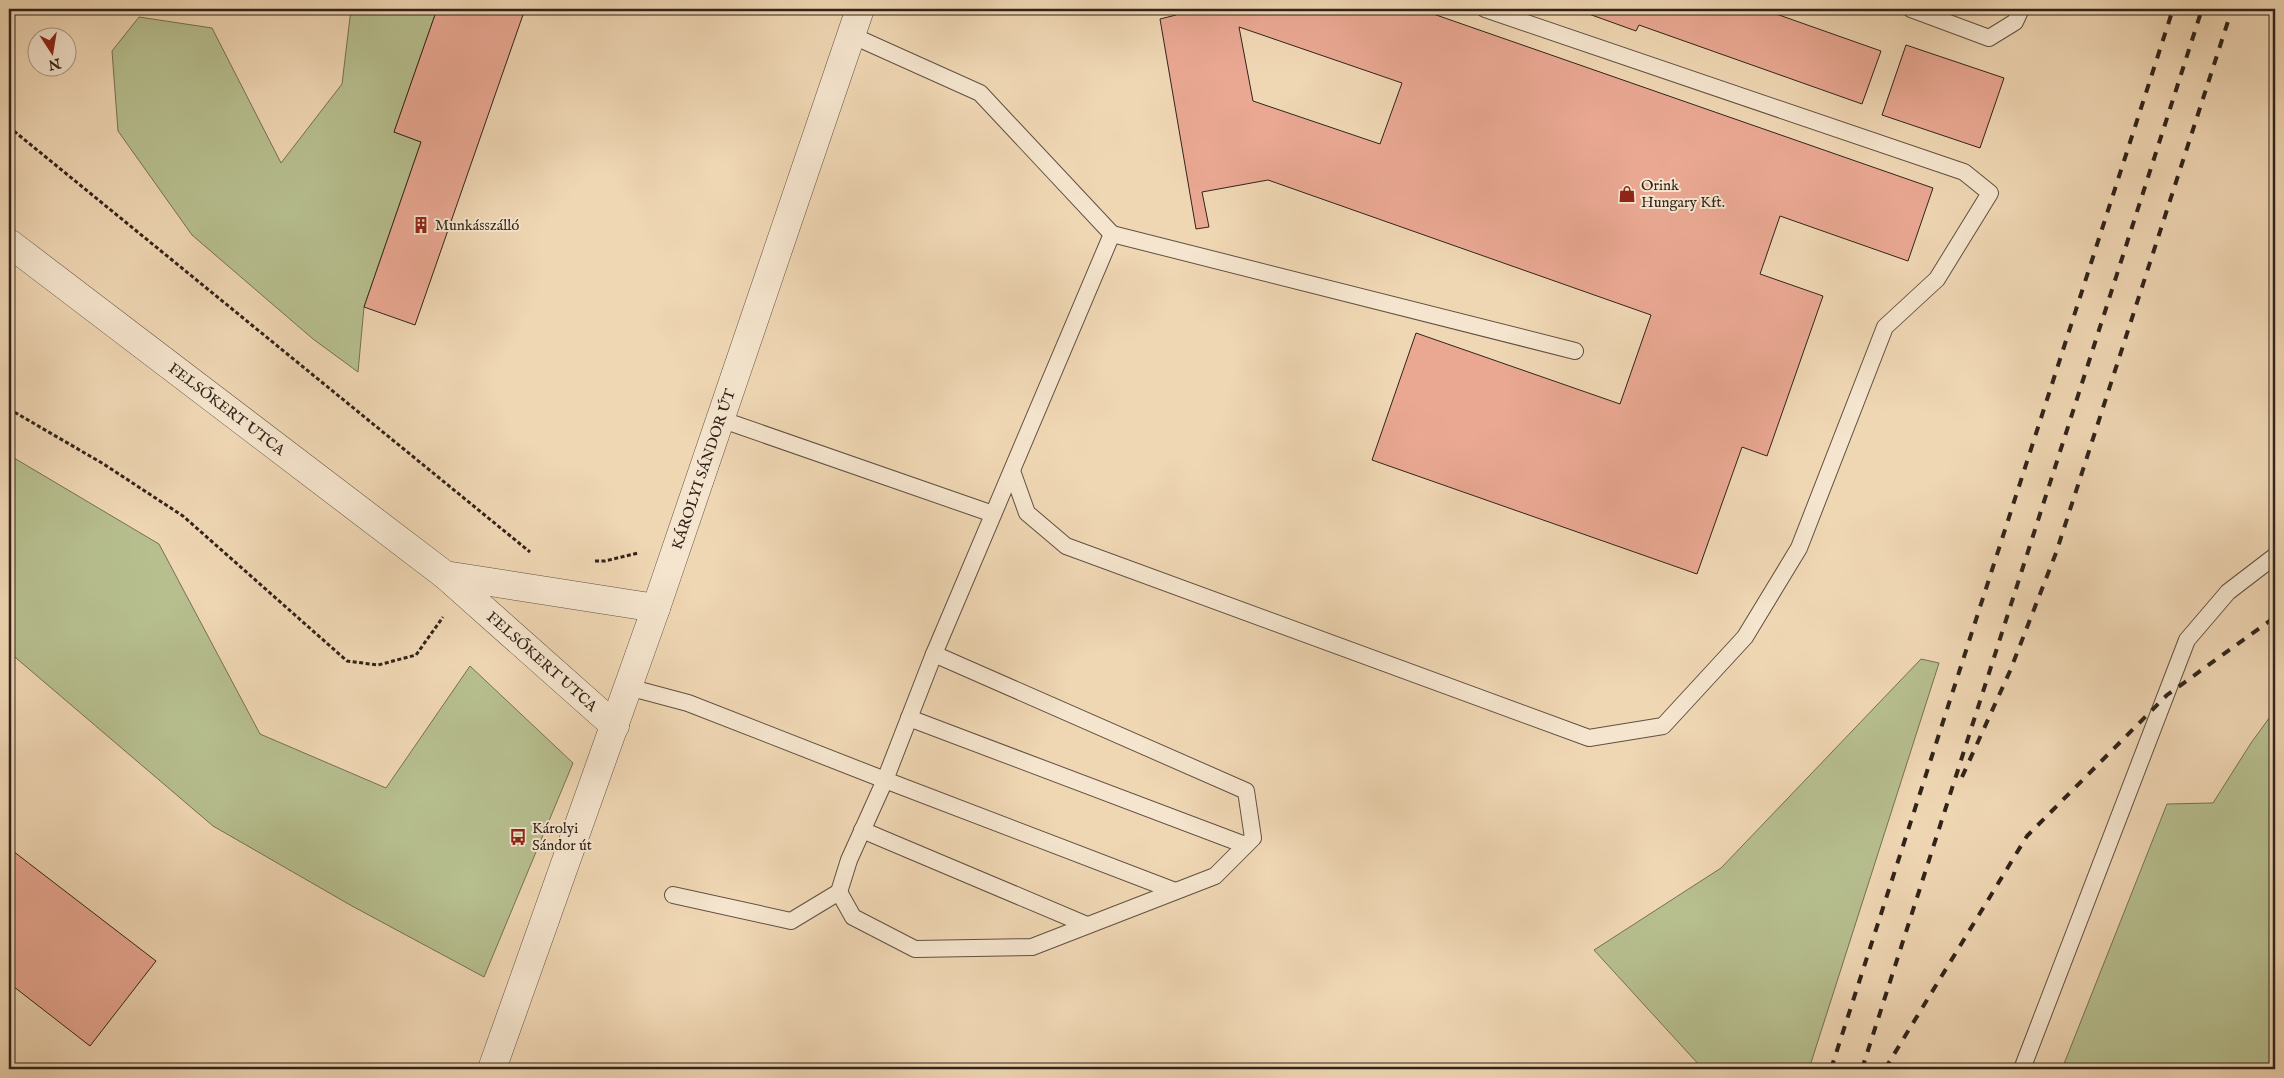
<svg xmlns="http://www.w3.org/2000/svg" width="2284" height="1078" font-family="'IM FELL English',serif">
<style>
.green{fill:#b7bf8f;stroke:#747154}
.building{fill:#eaa893;stroke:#31231a;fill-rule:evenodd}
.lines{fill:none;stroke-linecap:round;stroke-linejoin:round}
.service-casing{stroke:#615040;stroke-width:18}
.tertiary-casing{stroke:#615040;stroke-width:29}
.path{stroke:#31231a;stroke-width:3;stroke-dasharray:4 2.5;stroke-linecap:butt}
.service{stroke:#f5e5ce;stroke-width:16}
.tertiary{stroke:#f5e5ce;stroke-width:28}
.rail{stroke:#31231a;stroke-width:4;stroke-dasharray:9 9;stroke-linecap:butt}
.labels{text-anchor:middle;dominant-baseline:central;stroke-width:4;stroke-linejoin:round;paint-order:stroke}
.poi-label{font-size:15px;fill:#31231a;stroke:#f5e5ce;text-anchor:start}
.street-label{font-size:15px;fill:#31231a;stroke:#f5e5ce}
</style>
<rect width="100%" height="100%" fill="#f0d7b4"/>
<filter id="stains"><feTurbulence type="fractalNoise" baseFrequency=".004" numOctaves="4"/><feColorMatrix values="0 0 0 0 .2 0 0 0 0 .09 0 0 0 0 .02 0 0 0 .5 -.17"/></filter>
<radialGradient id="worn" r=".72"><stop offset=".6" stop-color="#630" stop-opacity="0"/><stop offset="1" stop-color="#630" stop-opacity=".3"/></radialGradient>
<g class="green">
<polygon points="351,9 437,9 394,132 421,142 364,307 358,372 313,339 192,235 118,131 112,51 139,17 212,28 281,163 342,84"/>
<polygon points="9,455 159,544 260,734 386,788 470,666 573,763 484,977 352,906 213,826 9,652"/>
<polygon points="1921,659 1939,663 1809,1069 1698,1069 1701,1067 1594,950 1721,868"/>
<polygon points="2275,710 2275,1069 2062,1069 2167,804 2213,803 2251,743"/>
</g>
<g class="building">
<polygon points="437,9 525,9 415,325 364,307 421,142 394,132"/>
<path d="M 1175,9 L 1419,9 L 1933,188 L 1908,261 L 1780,216 L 1760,274 L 1823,296 L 1767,456 L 1742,447 L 1697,574 L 1372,460 L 1416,333 L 1620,404 L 1651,315 L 1268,180 L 1202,192 L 1209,227 L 1196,229 L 1160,19 L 1176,15 ZM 1239,27 L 1402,83 L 1380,144 L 1253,101 Z"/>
<polygon points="1575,9 1762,9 1881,51 1862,104 1639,25 1636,31"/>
<polygon points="1906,45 2004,78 1980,148 1882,115"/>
<polygon points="9,848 156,961 90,1046 9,983"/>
</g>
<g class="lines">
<g class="service-casing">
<g id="service">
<polyline points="1911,9 1989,38 2015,22 2021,9"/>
<polyline points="851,35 980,93 1112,234"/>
<polyline points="720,419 993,514"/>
<polyline points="1012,471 1027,513 1066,546 1589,738 1663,726 1745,637 1799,548 1885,327 1937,279 1990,193 1964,172 1485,9"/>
<polyline points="628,687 688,703 885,780 934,654 1112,234 1575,351"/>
<polyline points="909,718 1245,845"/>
<polyline points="862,830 1087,925"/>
<polyline points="839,892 853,917 915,949 1032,947 1215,876 1253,838 1246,791 934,654"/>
<polyline points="673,895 791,921 839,892 849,860 885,780 1175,891"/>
<polyline points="2022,1069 2187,640 2228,592 2275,556"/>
</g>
</g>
<g class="tertiary-casing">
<g id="tertiary">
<path id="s1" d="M 9,243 L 445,575 L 615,726"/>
<polyline points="445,575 656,608"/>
<path id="s2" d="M 492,1069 L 656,608 L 860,9"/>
</g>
</g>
<g class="path">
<polyline points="9,127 530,552"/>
<polyline points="9,409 102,463 183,516 347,661 378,665 416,655 443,617"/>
<polyline points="595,561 605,561 638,553"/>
</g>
<use href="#service" class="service"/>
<use href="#tertiary" class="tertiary"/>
<g class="rail">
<polyline points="1962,777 2010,671 2056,553 2232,9"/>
<polyline points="1831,1069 2173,9"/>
<polyline points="1862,1069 2202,9"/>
<polyline points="1885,1069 2027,836 2167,695 2275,617"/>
</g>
</g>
<defs>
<g id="shop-bare" transform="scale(1.35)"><path d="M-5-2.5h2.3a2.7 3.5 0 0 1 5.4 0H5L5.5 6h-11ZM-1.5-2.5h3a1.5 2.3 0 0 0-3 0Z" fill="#8f2418" stroke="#f5e5ce" stroke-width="2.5" paint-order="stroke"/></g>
<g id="building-bare" transform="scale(1.35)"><path d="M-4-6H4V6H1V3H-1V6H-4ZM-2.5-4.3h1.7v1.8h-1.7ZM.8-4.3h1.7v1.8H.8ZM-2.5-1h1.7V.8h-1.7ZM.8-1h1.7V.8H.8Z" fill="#8f2418" stroke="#f5e5ce" stroke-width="2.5" paint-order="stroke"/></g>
<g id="bus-bare" transform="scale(1.35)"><path d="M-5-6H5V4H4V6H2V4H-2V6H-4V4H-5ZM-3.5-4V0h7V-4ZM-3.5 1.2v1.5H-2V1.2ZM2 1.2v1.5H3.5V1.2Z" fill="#8f2418" stroke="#f5e5ce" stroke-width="2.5" paint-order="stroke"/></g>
</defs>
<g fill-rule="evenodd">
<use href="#shop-bare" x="1627" y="194"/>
<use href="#building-bare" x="421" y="225"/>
<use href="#bus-bare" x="518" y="837"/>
</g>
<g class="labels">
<g class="poi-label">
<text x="1641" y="185">Orink<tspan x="1641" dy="17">Hungary Kft.</tspan></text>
<text x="435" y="225">Munkásszálló</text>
<text x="532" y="828">Károlyi<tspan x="532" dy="17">Sándor út</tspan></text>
</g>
<g class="street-label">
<text stroke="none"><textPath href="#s1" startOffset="274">FELSŐKERT UTCA</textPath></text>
<text stroke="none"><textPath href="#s2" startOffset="636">KÁROLYI SÁNDOR ÚT</textPath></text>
<text stroke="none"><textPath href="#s1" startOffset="678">FELSŐKERT UTCA</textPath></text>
</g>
</g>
<rect width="2284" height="1078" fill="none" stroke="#f0d7b4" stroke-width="30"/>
<rect x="10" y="10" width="2264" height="1058" fill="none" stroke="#31231a" stroke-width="2.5"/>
<rect x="15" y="15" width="2254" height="1048" fill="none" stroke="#31231a"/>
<g transform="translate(52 52) rotate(168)"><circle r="24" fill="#f5e5ce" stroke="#a79786"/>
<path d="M0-4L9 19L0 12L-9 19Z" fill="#8f2418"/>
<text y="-8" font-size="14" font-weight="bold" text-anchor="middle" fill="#31231a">N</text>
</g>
<rect width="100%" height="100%" filter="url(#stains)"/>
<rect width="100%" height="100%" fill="url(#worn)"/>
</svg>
